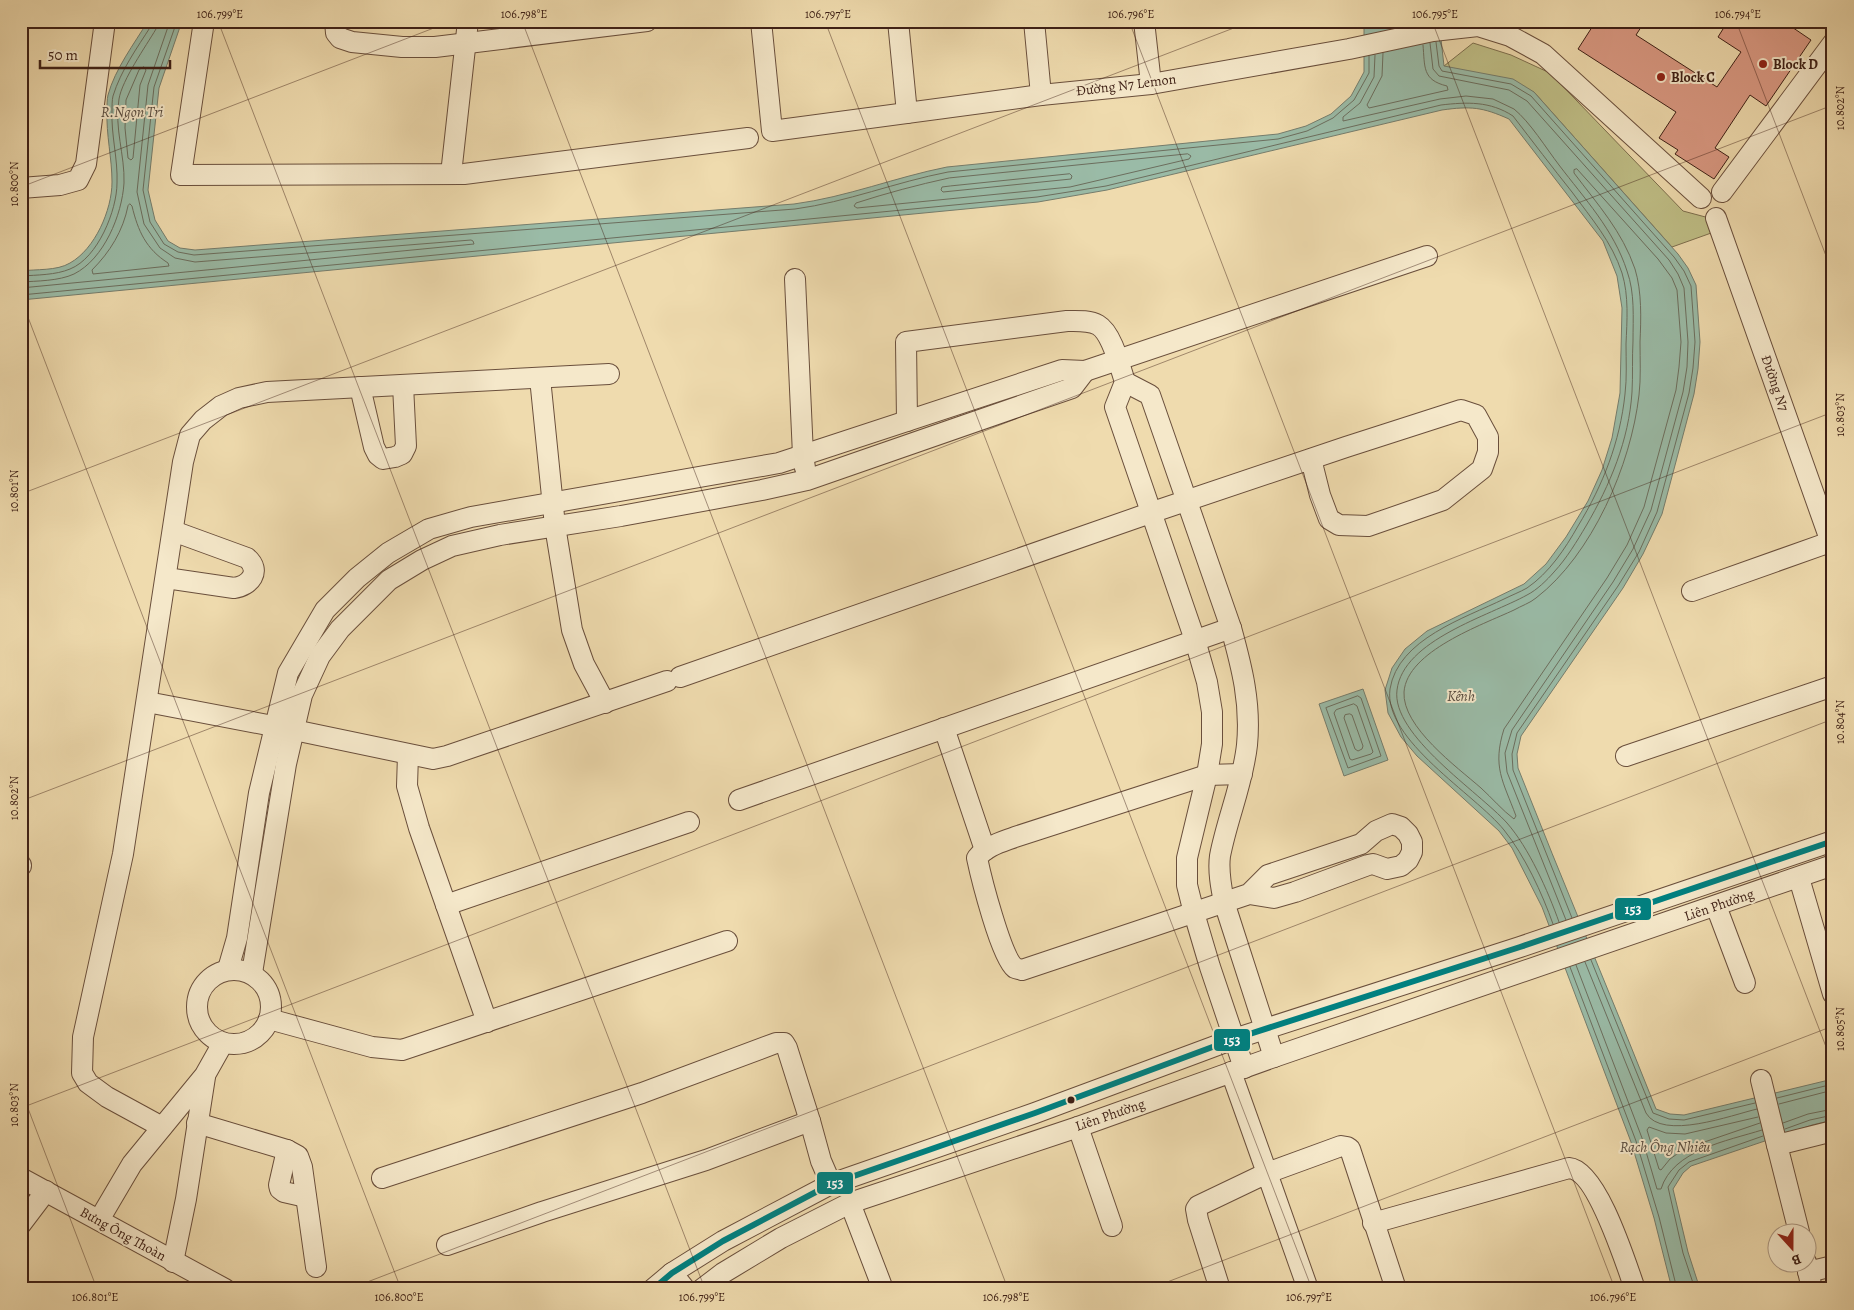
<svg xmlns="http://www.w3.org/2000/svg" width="1854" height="1310" font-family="Alegreya,serif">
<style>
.green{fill:#bfbe86;stroke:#7e6f4e}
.water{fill:#9abba7;stroke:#757d6d}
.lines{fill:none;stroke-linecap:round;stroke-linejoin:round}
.shore{stroke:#6c6e5e;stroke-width:1}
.building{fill:#da9983;stroke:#3e2016}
.minor-casing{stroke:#6a4f3c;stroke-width:22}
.minor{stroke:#f5e8ca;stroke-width:20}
.bus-1-casing{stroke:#f5e8ca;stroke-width:10}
.bus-1{stroke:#008080;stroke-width:6}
.ticks{fill:none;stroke:#3e2016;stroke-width:1;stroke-opacity:0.45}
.poi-dot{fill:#8f2418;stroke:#f5e8ca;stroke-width:2}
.bus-dot{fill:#3e2016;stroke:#f5e8ca;stroke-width:2}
.labels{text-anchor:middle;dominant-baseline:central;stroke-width:4;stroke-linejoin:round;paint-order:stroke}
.poi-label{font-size:14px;font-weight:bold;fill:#3e2016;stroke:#f5e8ca;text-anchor:start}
.street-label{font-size:14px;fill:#3e2016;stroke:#f5e8ca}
.water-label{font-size:15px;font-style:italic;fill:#5a4e42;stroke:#f5e8ca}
.line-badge{stroke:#f5e8ca;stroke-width:2}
.badge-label{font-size:14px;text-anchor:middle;font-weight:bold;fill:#fff}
.neatline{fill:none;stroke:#3e2016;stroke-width:2}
.ticks-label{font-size:12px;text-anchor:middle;fill:#3e2016}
</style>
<rect width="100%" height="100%" fill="#efdbae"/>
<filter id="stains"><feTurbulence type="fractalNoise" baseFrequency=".004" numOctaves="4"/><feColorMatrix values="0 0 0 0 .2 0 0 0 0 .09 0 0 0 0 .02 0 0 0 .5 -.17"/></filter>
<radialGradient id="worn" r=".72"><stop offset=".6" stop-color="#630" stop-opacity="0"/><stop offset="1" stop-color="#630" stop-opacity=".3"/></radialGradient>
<polygon class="green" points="1473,43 1511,55 1550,73 1683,211 1713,219 1728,227 1672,247 1534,92 1444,66"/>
<g class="water">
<path d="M 148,21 L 182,21 L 159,88 L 148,190 L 155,220 L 168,241 L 180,248 L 195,250 L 794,204 C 847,197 896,177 947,167 L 1278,134 L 1306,126 L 1331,114 L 1351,96 L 1364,72 L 1364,21 L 1439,21 L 1444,66 L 1513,79 L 1534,92 L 1678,254 L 1688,268 L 1696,285 L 1700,342 L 1698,369 L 1694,394 L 1662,514 L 1643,554 L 1623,588 L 1521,736 L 1517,754 L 1518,768 C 1563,883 1611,995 1656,1109 L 1670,1114 L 1684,1115 L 1833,1079 L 1833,1120 L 1812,1125 L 1691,1166 L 1683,1173 L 1673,1189 L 1688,1252 L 1700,1289 L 1672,1289 L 1654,1218 L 1631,1142 L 1542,907 L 1512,848 L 1499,831 L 1417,756 L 1401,737 L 1388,713 L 1385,690 L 1392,668 L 1405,649 L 1427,631 L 1524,584 L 1546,564 L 1566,537 L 1588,501 L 1602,470 L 1612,438 L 1620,393 L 1622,308 L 1617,276 L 1603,241 L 1509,119 C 1482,107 1471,106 1442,110 L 1107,190 L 1038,202 L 21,300 L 21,271 C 36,269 57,271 70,263 C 95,249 112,210 112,182 C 112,158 106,135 107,110 C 107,105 107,99 108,95 C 115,69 134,44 148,21 Z"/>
<polygon points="1363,689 1388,760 1344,776 1319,704"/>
</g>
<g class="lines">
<g class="shore">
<path d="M 177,21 L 154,87 L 143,190 L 150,222 L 164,244 L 178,252 L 194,255 L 795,209 C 847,202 896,182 948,172 L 1278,139 L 1307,131 L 1333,118 L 1354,100 L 1369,73 L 1369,56"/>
<polyline points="1436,42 1439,66 1442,71 1511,84 1531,96 1674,257 1684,271 1691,286 1695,342 1693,368 1689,393 1657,512 1639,552 1618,586 1517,733 1512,754 1513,770 1572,918"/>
<polyline points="1430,43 1433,69 1439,76 1509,90 1527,101 1669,260 1678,274 1684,288 1688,342 1687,367 1683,392 1651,510 1633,549 1613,582 1512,730 1505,753 1507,772 1566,920"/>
<path d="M 1383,53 L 1382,76 L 1367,105 L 1369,108 L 1448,90 L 1447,86 C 1422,80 1425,67 1423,45"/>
<path d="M 1375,55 L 1374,77 L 1360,103 L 1343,117 L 1343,121 L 1440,99 L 1466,96 L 1493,99 L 1514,109 C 1530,122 1546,148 1559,165 C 1584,198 1614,230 1627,271 C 1635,293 1633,318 1633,341 C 1632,358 1633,375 1632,392 C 1629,440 1610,485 1586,526 C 1577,541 1567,558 1554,572 C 1547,580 1537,590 1527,595 C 1489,616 1403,640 1397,690 C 1391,735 1479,792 1507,823 C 1529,848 1548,891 1559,922"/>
<polygon points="144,67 146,70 140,85 133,158 131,160 128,158 125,128 126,100 139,70"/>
<path d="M 1188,154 L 1191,156 L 1189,159 L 1070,187 L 857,208 L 854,206 L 856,203 C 887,193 917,185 949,178 Z"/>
<path d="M 1577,169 L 1658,259 L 1672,278 L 1677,290 L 1681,342 L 1679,367 L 1676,390 L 1644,507 L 1627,545 L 1607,578 L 1504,729 C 1492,767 1503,781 1516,816 L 1514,819 C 1502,810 1492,798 1481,788 C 1457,767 1402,727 1404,692 C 1407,651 1482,625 1514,610 C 1521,606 1530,603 1536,598 C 1592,555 1631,465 1639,395 C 1641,378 1640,360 1640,342 C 1641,319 1642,292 1635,269 C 1622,231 1598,205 1574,173 L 1574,170 Z"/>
<polygon points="1070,174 1072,176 1071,179 943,192 941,190 942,187 950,186"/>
<path d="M 130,204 L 132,206 C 138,231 146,249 168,263 L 169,266 L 93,274 L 92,270 C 110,252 123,231 128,206 Z"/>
<path d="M 21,276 C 37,275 56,275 70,269 C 98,258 117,210 117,183 C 118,159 111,135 112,111 C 112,106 112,100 113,96 C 121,70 137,48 151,26 L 152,21"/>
<path d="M 21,282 C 37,281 59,281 74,274 C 104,259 122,215 124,183 C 125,155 114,128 119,99 C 122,80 146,46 156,29 L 158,21"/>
<polyline points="21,288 474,244 473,241 471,240 195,262 175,258 160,248 144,224 137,192 148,85 170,21"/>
<path d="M 21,295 L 1037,197 L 1106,186 L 1441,105 C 1467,102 1490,101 1513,116 C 1533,142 1552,167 1572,192 C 1591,218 1612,242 1622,273 C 1629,296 1627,321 1626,344 C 1626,360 1627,378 1625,394 C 1620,442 1603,485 1578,526 C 1565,549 1549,573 1527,588 C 1520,592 1512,595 1504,599 C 1465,618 1398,639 1390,689 C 1383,740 1475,794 1504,830 C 1525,856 1542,893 1553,924"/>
<polygon points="1358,696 1361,698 1381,756 1348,768 1326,708"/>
<polygon points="1354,704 1357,706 1373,752 1371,754 1352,760 1350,759 1334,713 1336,710"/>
<polygon points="1350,714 1352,715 1363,746 1362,749 1358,751 1355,749 1344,718 1345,715"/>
<polyline points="1591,960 1653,1113 1669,1119 1684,1120 1755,1103"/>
<path d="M 1585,962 L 1646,1113 C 1662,1141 1732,1115 1757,1109"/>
<path d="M 1576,965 L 1642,1138 L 1657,1189 L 1661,1189 C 1673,1150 1727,1141 1762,1130"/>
<polyline points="1570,967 1636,1141 1659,1217 1677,1289"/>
<polyline points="1777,1098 1833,1084"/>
<polyline points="1779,1104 1833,1090"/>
<polyline points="1758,1117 1685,1134 1666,1133 1649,1127 1647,1130 1659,1169 1661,1170 1670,1159 1684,1149 1760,1123"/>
<polyline points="1783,1123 1808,1114 1833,1109"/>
<polyline points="1785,1129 1810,1120 1833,1115"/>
<polyline points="1695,1289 1683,1253 1668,1187 1679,1170 1689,1162 1763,1136"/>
</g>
</g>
<polygon class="building" points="1596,21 1645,21 1636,35 1717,87 1741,52 1718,37 1728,21 1783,21 1811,40 1766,106 1750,95 1715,148 1729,157 1714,179 1675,154 1678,150 1659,138 1676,112 1578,49"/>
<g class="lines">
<g class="minor-casing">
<g id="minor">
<polyline points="204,21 181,175 464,174 748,138"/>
<polyline points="335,21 336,33 340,38 352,42 402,47 435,47 647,21"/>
<polyline points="761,21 772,131 1041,95 1151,84 1349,49 1433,31 1478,26 1510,36 1543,54 1701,198"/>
<polyline points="898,21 907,113"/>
<polyline points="1034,21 1041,95"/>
<polyline points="1144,21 1151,84"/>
<polyline points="451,174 468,21"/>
<polyline points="21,188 60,185 78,180 86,164 105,21"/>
<polyline points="1722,192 1833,43"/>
<polyline points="1716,218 1833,548"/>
<polyline points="795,279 803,455 805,468"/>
<polyline points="540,378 555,526 572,630 584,664 605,703"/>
<path d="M 1125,382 L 1150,395 L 1231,628 C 1242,668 1251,703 1247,745 C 1243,783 1227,819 1220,856 C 1218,871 1221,887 1224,902 L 1274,1057"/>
<polyline points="360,387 374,447 378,455 383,459 395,457 402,454 406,446 403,385"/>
<path d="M 907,421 L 906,342 L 1067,321 C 1076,321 1089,320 1098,325 C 1112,333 1120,367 1125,382 L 1115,407 L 1195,640 L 1207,682 L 1212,712 L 1212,744 L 1207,775 L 1187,858 L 1187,885 L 1194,913 L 1210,967 L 1244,1068"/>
<path d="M 166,578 L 234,588 C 250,586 262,571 247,558 L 173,531"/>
<polyline points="1692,591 1833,541"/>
<polyline points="680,677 1150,513 1346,447 1461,410 1476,415 1488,437 1488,452 1482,469 1443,500 1368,526 1339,525 1329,519 1320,495 1311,459"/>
<polyline points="147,702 294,730 433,759 447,756 667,681"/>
<polyline points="944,728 985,850"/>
<polyline points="408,755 407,786 419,828 487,1022"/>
<polyline points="1626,756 1833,686"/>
<path d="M 1242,774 L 1207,775 L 1015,837 C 1002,842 986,846 977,858 C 981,877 1001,957 1015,968 C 1017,969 1019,969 1022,970 L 1249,894 L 1274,898 L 1295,892 L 1368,865 L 1373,864 L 1387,869 L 1401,866 L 1408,860 L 1412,852 L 1412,842 L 1408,834 L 1401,827 L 1392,824 L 1376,831 L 1361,844 L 1268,875 L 1249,894"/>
<polyline points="739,800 1231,628"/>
<polyline points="21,866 21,865"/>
<polyline points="1799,878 1833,994"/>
<polyline points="446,905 689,822"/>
<polyline points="1716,906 1745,983"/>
<polyline points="228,969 237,938 259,793 288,673 325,610 357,578 388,553 429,529 471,517 779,463 1062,370 1085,371 1427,256"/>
<circle cx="234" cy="1007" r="37"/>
<polyline points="252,973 286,764 302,695 320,656 340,629 389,580 422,560 452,546 500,535 621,516 762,490 807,480 1072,388 1085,371"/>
<polyline points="269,1019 372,1047 402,1050 727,941"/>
<polyline points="1231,1072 1267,1173 1341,1146 1347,1147 1350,1149 1396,1289"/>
<polyline points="1761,1080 1777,1145"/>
<polyline points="197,1123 287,1150 298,1156 302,1167 316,1267"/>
<polyline points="162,1127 107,1097 88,1083 82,1073 83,1037 123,854 183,462 190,435 203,420 221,406 239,398 267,392 609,374"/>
<polyline points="1078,1127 1112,1226"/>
<polyline points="287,1150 279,1185 280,1189 284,1192 306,1197"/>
<polyline points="21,1178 225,1289"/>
<polyline points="382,1178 642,1093 776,1043 784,1043 787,1048 810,1121 821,1161 831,1184"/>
<polyline points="850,1203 883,1289"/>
<polyline points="99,1220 132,1164 205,1075 223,1043"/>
<path d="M 1373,1223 L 1569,1168 C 1597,1170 1626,1264 1635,1289"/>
<polyline points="21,1224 46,1191"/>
<polyline points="1799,1232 1777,1145 1833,1131"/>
<polyline points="447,1245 542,1212 706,1160 810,1121"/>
<polyline points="173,1262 186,1199 205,1077"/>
<polyline points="1806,1262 1812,1289"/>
<polyline points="1808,1272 1833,1266"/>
<polyline points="672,1273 685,1289"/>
<polyline points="653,1289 672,1273 723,1241 831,1184 1035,1113 1234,1039 1520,947 1833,841"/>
<polyline points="702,1289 723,1273 781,1238 850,1203 1078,1127 1274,1057 1833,865"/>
<polyline points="1220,1289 1198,1220 1196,1209 1198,1206 1267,1173 1308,1289"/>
</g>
</g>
<use href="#minor" class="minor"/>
<g class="bus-1-casing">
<polyline id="bus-1" points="653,1289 672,1273 723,1241 831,1184 1035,1113 1234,1039 1520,947 1833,841"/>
</g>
<use href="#bus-1" class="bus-1"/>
</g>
<path class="ticks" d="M 218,21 L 705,1289M 522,21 L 1008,1289M 825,21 L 1312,1289M 1129,21 L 1615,1289M 1432,21 L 1833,1065M 1736,21 L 1833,274M 21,187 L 452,21M 21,299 L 401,1289M 21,494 L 1252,21M 21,801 L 1833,105M 21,1090 L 97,1289M 21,1108 L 1833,412M 349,1289 L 1833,719M 1149,1289 L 1833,1026"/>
<g class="poi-dot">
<circle cx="1763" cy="64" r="5"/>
<circle cx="1661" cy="77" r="5"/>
</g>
<circle class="bus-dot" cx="1071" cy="1100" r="4.5"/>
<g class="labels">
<g class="poi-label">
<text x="1773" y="64">Block D</text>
<text x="1671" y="77">Block C</text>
</g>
<g class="street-label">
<text transform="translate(1126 85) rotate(-7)">Đường N7 Lemon</text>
<text transform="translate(1775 383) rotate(71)">Đường N7</text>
<text transform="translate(1719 905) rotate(-19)">Liên Phường</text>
<text transform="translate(1110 1115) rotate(-19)">Liên Phường</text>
<text transform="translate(123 1234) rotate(29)">Bưng Ông Thoàn</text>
</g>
<g class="water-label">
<text x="132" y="112">R.Ngọn Tri</text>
<text x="1461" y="696">Kênh</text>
<text x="1665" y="1147">Rạch Ông Nhiêu</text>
</g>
</g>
<g class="line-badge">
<rect x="1614" y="897" width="38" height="24" rx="5" fill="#008080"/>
<rect x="1213" y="1028" width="38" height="24" rx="5" fill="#008080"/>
<rect x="816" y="1171" width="38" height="24" rx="5" fill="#008080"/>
</g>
<g class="badge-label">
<text x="1633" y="914">153</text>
<text x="1232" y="1045">153</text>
<text x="835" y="1188">153</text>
</g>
<rect width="1854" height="1310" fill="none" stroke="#efdbae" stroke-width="55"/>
<g transform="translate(1792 1248) rotate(159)"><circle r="24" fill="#f5e8ca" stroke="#ac9882"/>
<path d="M0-4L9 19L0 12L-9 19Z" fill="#8f2418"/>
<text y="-8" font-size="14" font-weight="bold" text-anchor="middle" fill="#3e2016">B</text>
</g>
<path d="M40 60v8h130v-8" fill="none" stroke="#3e2016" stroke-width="2.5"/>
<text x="48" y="60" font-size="15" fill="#3e2016" stroke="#f5e8ca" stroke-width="4" paint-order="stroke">50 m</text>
<rect x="28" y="28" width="1798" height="1254" class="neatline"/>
<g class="ticks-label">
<text x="220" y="18">106.799°E</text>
<text x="524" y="18">106.798°E</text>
<text x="828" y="18">106.797°E</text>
<text x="1131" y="18">106.796°E</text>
<text x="1435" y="18">106.795°E</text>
<text x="1738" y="18">106.794°E</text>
<text transform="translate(1840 108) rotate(-90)" y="4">10.802°N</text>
<text transform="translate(14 184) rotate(-90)" y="4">10.800°N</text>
<text transform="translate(1840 415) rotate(-90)" y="4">10.803°N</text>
<text transform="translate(14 491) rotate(-90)" y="4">10.801°N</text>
<text transform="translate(1840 722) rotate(-90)" y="4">10.804°N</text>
<text transform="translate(14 798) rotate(-90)" y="4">10.802°N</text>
<text transform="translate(1840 1029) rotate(-90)" y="4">10.805°N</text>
<text transform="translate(14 1105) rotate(-90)" y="4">10.803°N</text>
<text x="95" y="1301">106.801°E</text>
<text x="399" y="1301">106.800°E</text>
<text x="702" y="1301">106.799°E</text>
<text x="1006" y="1301">106.798°E</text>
<text x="1309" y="1301">106.797°E</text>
<text x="1613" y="1301">106.796°E</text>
</g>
<rect width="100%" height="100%" filter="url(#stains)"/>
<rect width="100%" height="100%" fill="url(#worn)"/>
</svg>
